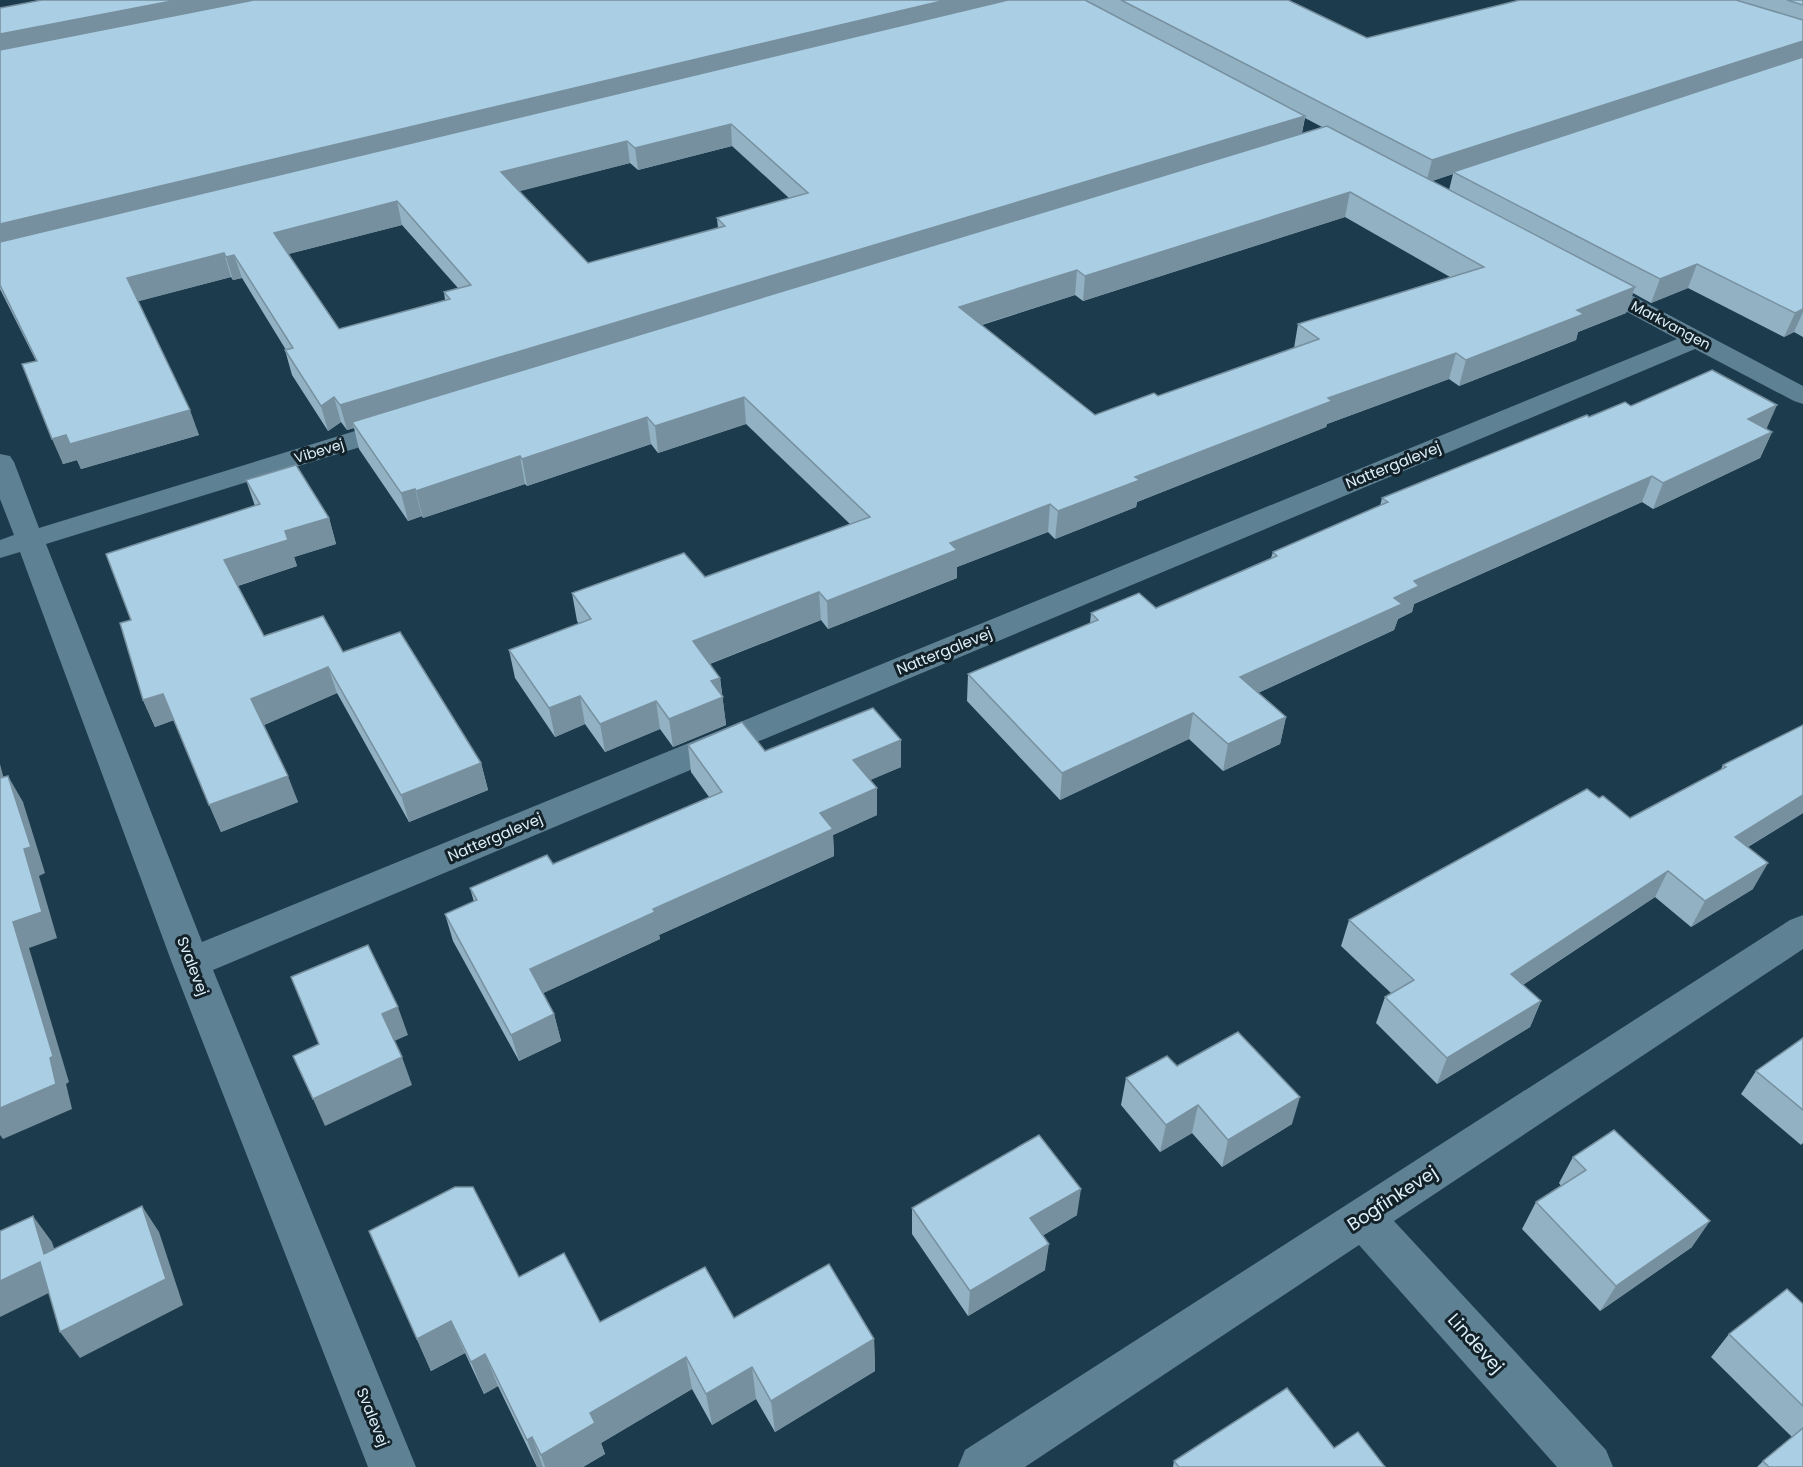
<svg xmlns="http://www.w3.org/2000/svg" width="1803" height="1467" font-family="Poppins,sans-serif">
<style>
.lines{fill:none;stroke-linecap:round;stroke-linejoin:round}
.minor{fill:#5f8194;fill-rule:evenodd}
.wall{fill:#92b1c3;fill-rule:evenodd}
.shaded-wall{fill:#77909f}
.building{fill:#aacee3;stroke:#77909f;stroke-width:1.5;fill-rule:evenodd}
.labels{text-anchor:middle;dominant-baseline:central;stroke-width:6;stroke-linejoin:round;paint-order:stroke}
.far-street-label{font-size:14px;fill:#ddeffa;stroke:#132129}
.street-label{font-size:15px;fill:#ddeffa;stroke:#132129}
.near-street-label{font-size:18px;fill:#ddeffa;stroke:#132129}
</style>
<rect width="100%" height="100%" fill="#1c3c4d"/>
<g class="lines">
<g class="minor">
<polygon points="1591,276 1599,278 1803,386 1803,404 1794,401 1695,349 213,970 416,1467 368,1467 172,963 20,552 0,558 0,540 14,535 0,499 0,454 10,456 14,462 39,528 391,420 400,418 409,420 413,426 409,432 46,544 202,942 1677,339 1583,288 1579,283 1583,278"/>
<polygon points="1803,915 1803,949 1394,1221 1606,1450 1613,1467 1557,1467 1359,1245 1025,1467 958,1467 965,1450 1790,920"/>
</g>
</g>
<g class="wall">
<path d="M 42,0 L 1288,0 L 1367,38 L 1518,1 L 1516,0 L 1803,0 L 1803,337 L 1794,332 L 1784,337 L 1688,288 L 1651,303 L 1633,293 L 1626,313 L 1578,332 L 1576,340 L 1459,386 L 1449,379 L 1327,424 L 1326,427 L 1137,502 L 1136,507 L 1055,539 L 1048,532 L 957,567 L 957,578 L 828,629 L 821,620 L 710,664 L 720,678 L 726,725 L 673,747 L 660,729 L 605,752 L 585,724 L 555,737 L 515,678 L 509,650 L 579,624 L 577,621 L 572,593 L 705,577 L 850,524 L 746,424 L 658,453 L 651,444 L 527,486 L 525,484 L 423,518 L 422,516 L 408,521 L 359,449 L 354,428 L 347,430 L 341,422 L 328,431 L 292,375 L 285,350 L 286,350 L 242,278 L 233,280 L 231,277 L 138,301 L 199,435 L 81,469 L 77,460 L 63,464 L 36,361 L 0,289 L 0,8 ZM 1305,118 L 1322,127 L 1302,133 ZM 732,146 L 789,198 L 717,218 L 718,228 L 588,263 L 519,191 L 630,163 L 638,170 ZM 1453,174 L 1449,190 L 1432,181 ZM 1345,217 L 1450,277 L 1298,324 L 1294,348 L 1158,396 L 1095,415 L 982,325 L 1075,295 L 1083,301 ZM 402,225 L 458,288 L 444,292 L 445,300 L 339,329 L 288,254 Z"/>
<polygon points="1631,406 1766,429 1772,432 1760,458 1653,509 1642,502 1414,604 1412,612 1398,619 1394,630 1258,693 1286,717 1280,744 1223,771 1189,739 1060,800 967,701 968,674 1090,623 1091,613 1156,608 1271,558 1273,552 1380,506 1382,498 1589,417"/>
<polygon points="246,480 329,518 336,544 294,557 297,566 238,586 264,636 343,652 481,763 488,790 409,822 337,693 264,725 298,802 221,832 174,720 155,727 143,700 131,620 255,506"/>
<polygon points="1803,725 1803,813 1748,847 1753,889 1691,927 1655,897 1523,985 1541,1001 1530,1027 1437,1084 1376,1023 1385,997 1391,993 1341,946 1349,920 1599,798 1630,818 1720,771 1723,765"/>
<polygon points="688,745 765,751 901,767 870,780 877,815 833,835 834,856 659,935 660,939 543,993 554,1014 561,1041 519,1061 453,941 445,914 474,902 470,888 553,864 709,797 691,772"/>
<polygon points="1803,1038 1803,1143 1801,1145 1741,1094 1756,1071"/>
<polygon points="1177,1066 1292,1124 1222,1167 1192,1133 1160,1152 1121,1105 1126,1078"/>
<polygon points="1573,1157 1692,1247 1600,1311 1522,1229 1536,1202 1561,1186 1559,1183"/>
<polygon points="912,1208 1077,1215 1042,1236 1045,1270 968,1316 912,1234"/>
<polygon points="369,1231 600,1322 734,1318 874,1339 875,1371 775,1432 756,1399 712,1425 692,1389 601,1443 605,1454 583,1467 537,1467 498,1386 484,1394 465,1353 431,1371"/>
<polygon points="1803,1304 1803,1467 1757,1467 1763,1461 1792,1437 1711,1357 1729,1334"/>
<polygon points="1334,1448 1385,1467 1173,1467 1174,1461"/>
</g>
<g class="shaded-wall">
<polygon points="177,0 285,0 0,57 0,34"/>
<polygon points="946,0 1030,0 0,250 0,224"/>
<polygon points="1803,41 1803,60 1453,172 1453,174 1426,183 1432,160"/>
<polygon points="1305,116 1301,138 352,422 354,428 347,430 340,405"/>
<polygon points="731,124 732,146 638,170 635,148"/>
<polygon points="627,141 630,163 505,195 501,172"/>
<polygon points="1350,192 1345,217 1083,301 1085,276"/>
<polygon points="397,201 402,225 281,256 274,233"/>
<polygon points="224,253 231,277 136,302 127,278"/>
<polygon points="234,255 242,278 233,280 226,257"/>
<polygon points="1697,264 1688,288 1651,303 1660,279"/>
<polygon points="1077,270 1075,295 958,332 959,307"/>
<polygon points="1635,287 1626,313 1578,332 1576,340 1459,386 1466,360 1577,310"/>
<polygon points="1803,309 1803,312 1794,332 1784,337 1795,313"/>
<polygon points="1456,353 1449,379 1327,424 1326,427 1137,502 1136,507 1055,539 1058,511 1135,477 1328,398"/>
<polygon points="334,397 341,422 328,431 321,406"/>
<polygon points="744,397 746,424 658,453 655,426"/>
<polygon points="1777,405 1766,430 1748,419"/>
<polygon points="190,410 199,435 81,469 77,460 63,464 52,439 66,435"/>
<polygon points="647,417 651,444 527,486 522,459"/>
<polygon points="1772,432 1760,458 1653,509 1663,483"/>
<polygon points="520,456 525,484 423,518 416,491"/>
<polygon points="1652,476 1642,502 1414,604 1412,612 1398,619 1394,630 1234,704 1240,677 1394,598 1414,581"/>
<polygon points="415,489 422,516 408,521 401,493"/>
<polygon points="1050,504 1048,532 957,567 957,578 828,629 827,601 950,543"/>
<polygon points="329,518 336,544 294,557 297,566 234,587 224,560 285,531"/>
<polygon points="819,592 821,620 696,669 693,641"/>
<polygon points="328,667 337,693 262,726 251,699"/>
<polygon points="720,678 726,725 673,747 669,719 711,681"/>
<polygon points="163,694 174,720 155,727 143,700"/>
<polygon points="580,696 585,724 555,737 549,708"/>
<polygon points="656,701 660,729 605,752 600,724"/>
<polygon points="1193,713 1189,739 1060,800 1062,773"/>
<polygon points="1286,717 1280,744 1223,771 1228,744"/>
<polygon points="901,740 901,767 854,787 853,760"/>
<polygon points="481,763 488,790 409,822 401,795"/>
<polygon points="0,764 11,806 0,787"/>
<polygon points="8,776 23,802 45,873 39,876 57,938 29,948 69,1082 66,1084 72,1109 3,1139 0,1135 0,1108 13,922"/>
<polygon points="288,776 298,802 221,832 209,805"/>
<polygon points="877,788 877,815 833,835 834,856 659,935 660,939 537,996 530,969 653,909 820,813"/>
<polygon points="1803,795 1803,813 1721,863 1735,837"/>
<polygon points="1768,863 1753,889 1691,927 1705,901"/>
<polygon points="1668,871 1655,897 1500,1000 1511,974"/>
<polygon points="1541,1001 1530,1027 1437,1084 1447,1058"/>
<polygon points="398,1007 408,1035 392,1042 382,1014"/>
<polygon points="554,1014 561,1041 519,1061 511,1035"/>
<polygon points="402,1057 412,1085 325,1126 313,1099"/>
<polygon points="1300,1097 1292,1124 1222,1167 1228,1140"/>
<polygon points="1198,1105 1192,1133 1160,1152 1166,1125"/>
<polygon points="1081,1189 1077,1215 1027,1245 1030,1218"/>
<polygon points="142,1206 159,1232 183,1305 80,1358 60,1332"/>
<polygon points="33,1216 52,1242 64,1279 44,1254"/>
<polygon points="1710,1221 1692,1247 1600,1311 1616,1286"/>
<polygon points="1049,1244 1045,1270 968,1316 970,1291"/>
<polygon points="40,1262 59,1288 0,1317 0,1281"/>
<polygon points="451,1321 465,1353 431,1371 417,1339"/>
<polygon points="874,1339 875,1371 775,1432 771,1401"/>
<polygon points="485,1354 498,1386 484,1394 471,1362"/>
<polygon points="686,1357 692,1389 601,1443 605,1454 583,1467 545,1467 541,1455 590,1413"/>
<polygon points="752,1367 756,1399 712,1425 706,1394"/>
<polygon points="532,1437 543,1467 537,1467 527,1440"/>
</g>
<g class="building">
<polygon points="42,0 177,0 0,34 0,8"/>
<polygon points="254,0 946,0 0,224 0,50"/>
<path d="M 1008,0 L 1085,0 L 1305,116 L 340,405 L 334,397 L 321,406 L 285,350 L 293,348 L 234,255 L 226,257 L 224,253 L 127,278 L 190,410 L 70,444 L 66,435 L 52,439 L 22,364 L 37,361 L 0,285 L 0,242 ZM 731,124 L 808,193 L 717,218 L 725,226 L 588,263 L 501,172 L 627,141 L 635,148 ZM 397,201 L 471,285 L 444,292 L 450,299 L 339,329 L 274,233 Z"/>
<polygon points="1121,0 1288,0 1367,38 1520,0 1736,0 1803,20 1803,41 1432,160"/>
<polygon points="1787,0 1803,0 1803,5"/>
<polygon points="1803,57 1803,309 1795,313 1697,264 1660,279 1453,172"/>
<path d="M 1327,126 L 1635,287 L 1577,310 L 1584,314 L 1466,360 L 1456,353 L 1328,398 L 1332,401 L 1135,477 L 1140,480 L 1058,511 L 1050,504 L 950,543 L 957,550 L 827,601 L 819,592 L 693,641 L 720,678 L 711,681 L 723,697 L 669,719 L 656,701 L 600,724 L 580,696 L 549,708 L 509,650 L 591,619 L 572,593 L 684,553 L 705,577 L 870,517 L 744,397 L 655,426 L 647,417 L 522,459 L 520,456 L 416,491 L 415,489 L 401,493 L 352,422 ZM 1350,192 L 1484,267 L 1298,324 L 1319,339 L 1158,396 L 1154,393 L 1095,415 L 959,307 L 1077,270 L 1085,276 Z"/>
<polygon points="1712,370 1777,405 1748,419 1772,432 1663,483 1652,476 1414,581 1419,586 1394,598 1402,604 1240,677 1286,717 1228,744 1193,713 1062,773 968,674 1098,620 1091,613 1139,593 1156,608 1277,556 1273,552 1388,502 1382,498 1587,415 1589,417 1625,402 1631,406"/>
<polygon points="296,465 329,518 285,531 288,540 224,560 264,636 323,616 343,652 400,632 481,763 401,795 328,667 251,699 288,776 209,805 163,694 143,700 120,623 131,620 106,554 260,504 246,480"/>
<polygon points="873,708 901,740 853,760 877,788 820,813 833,829 653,909 655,912 530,969 554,1014 511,1035 445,914 477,900 470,888 547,855 553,864 722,792 688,745 742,722 765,751"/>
<polygon points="1803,725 1803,795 1735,837 1768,863 1705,901 1668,871 1511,974 1541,1001 1447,1058 1385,997 1414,980 1349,920 1587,789 1599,798 1603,796 1630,818 1726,767 1723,765"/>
<polygon points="8,776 31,847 24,849 42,912 13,922 53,1056 50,1058 56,1084 0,1108 0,778"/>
<polygon points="368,945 398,1007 382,1014 402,1057 313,1099 293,1056 319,1044 291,977"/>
<polygon points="1238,1032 1300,1097 1228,1140 1198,1105 1166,1125 1126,1078 1167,1056 1177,1066"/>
<polygon points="1803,1038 1803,1110 1756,1071"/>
<polygon points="1614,1130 1710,1221 1616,1286 1536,1202 1586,1170 1573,1157"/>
<polygon points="1039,1135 1081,1189 1030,1218 1049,1244 970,1291 912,1208"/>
<polygon points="455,1187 473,1187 519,1277 564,1253 600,1322 705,1267 734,1318 829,1264 874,1339 771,1401 752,1367 706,1394 686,1357 590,1413 595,1423 541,1455 532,1437 527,1440 485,1354 471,1362 451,1321 417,1339 369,1231"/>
<polygon points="142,1206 166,1279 60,1332 40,1262 0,1281 0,1231 33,1216 44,1254"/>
<polygon points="1787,1289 1803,1304 1803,1406 1729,1334"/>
<polygon points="1287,1388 1334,1448 1358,1432 1385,1467 1179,1467 1174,1461"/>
<polygon points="1803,1428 1803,1467 1769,1467 1763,1461"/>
</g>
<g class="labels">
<g class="far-street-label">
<text transform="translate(1671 325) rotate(28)">Markvangen</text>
<text transform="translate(319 451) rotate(-17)">Vibevej</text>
</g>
<g class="street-label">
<text transform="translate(1393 465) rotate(-22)">Nattergalevej</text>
<text transform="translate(944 651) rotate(-22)">Nattergalevej</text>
<text transform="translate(495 837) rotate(-23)">Nattergalevej</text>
<text transform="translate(193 966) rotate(69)">Svalevej</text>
<text transform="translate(373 1417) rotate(68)">Svalevej</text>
</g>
<g class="near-street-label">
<text transform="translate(1392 1198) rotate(-33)">Bogfinkevej</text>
<text transform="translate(1476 1343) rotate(48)">Lindevej</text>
</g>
</g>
</svg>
